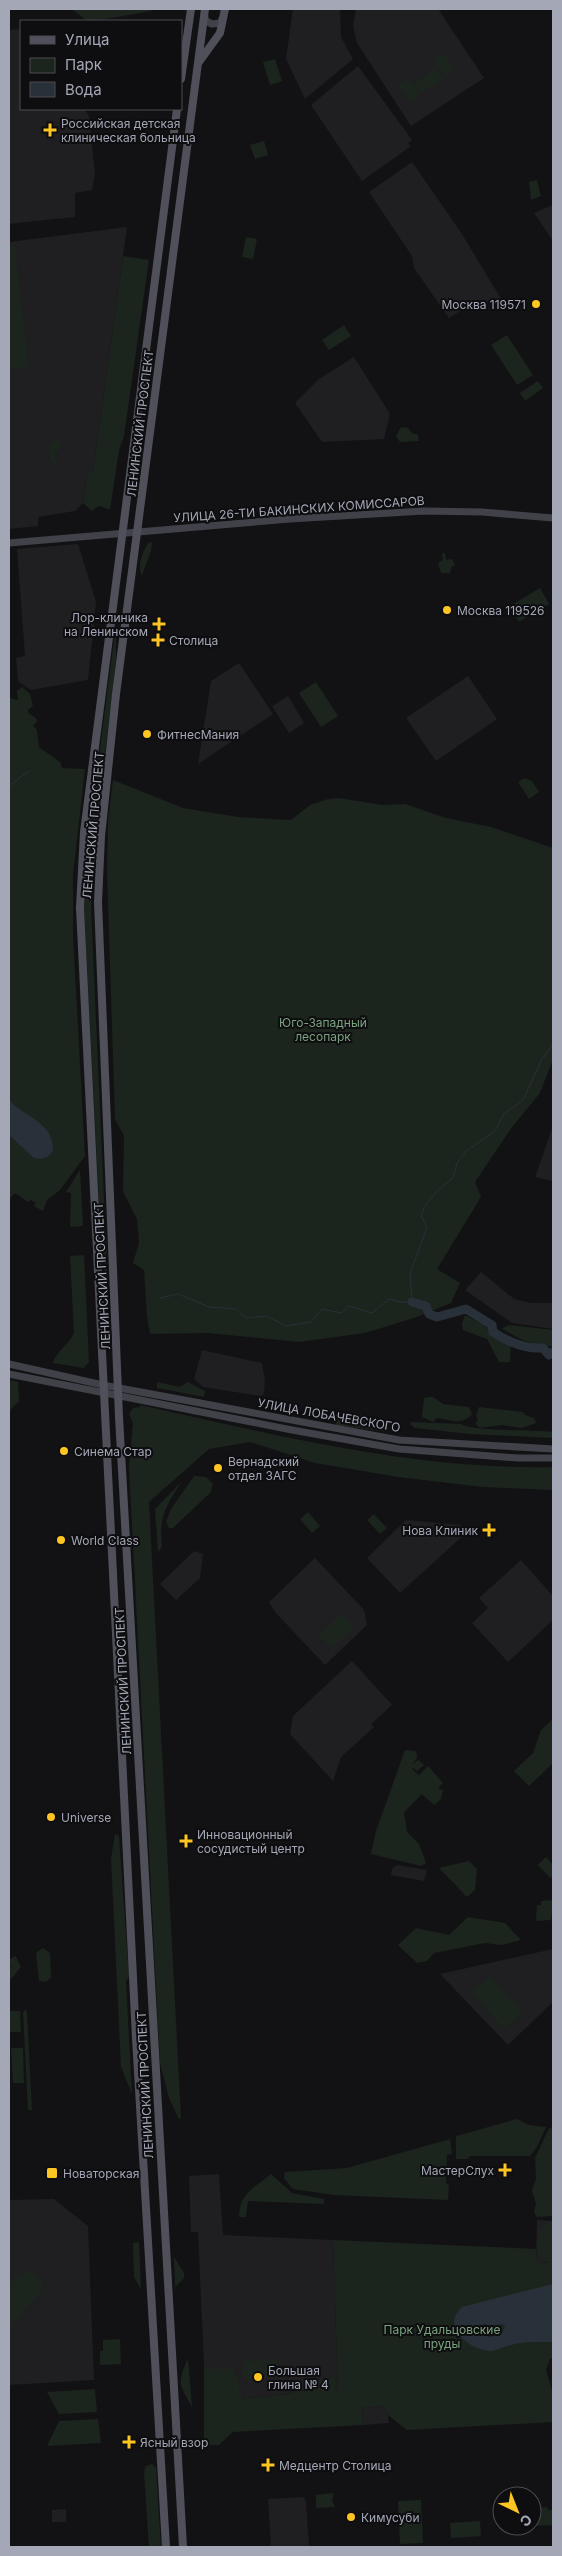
<svg xmlns="http://www.w3.org/2000/svg" width="562" height="2556" font-family="Inter,sans-serif">
<style>
.built{fill:#1f1e21}
.green{fill:#1c241e}
.water{fill:#283039;fill-rule:evenodd}
.lines{fill:none;stroke-linecap:round;stroke-linejoin:round}
.stream{stroke:#283039;stroke-width:1}
.river{stroke:#283039;stroke-width:9}
.secondary{stroke:#414249;stroke-width:7}
.primary{stroke:#4f5059;stroke-width:8}
.poi-dot{fill:#fdc522;stroke:#0e0d0f;stroke-width:2}
.labels{text-anchor:middle;dominant-baseline:central;stroke-width:4;stroke-linejoin:round;paint-order:stroke}
.poi-label{font-size:12px;fill:#a3a7b6;stroke:#0e0d0f;text-anchor:start}
.street-label{font-size:12px;fill:#a3a7b6;stroke:#0e0d0f}
.park-label{font-size:12px;fill:#79a27f;stroke:#0e0d0f}
</style>
<rect width="100%" height="100%" fill="#121214"/>
<g class="built">
<polygon points="293,9 340,9 341,37 353,59 305,99 286,59"/>
<polygon points="356,9 438,9 484,78 411,126 357,43 353,26"/>
<polygon points="21,29 21,109 84,109 89,116 95,174 92,190 75,193 75,217 9,224 9,30"/>
<polygon points="358,66 412,140 408,143 411,146 362,181 311,105"/>
<polygon points="412,162 460,231 503,302 497,305 478,300 449,318 414,268 412,256 369,192"/>
<polygon points="553,205 553,241 534,213"/>
<polygon points="127,227 93,472 88,471 83,503 75,511 38,517 38,526 9,529 9,242"/>
<polygon points="354,357 390,414 384,439 322,442 295,403 319,379"/>
<polygon points="78,544 96,602 88,680 31,690 18,681 16,658 25,656 17,549"/>
<polygon points="239,663 273,714 198,764 211,681"/>
<polygon points="468,676 497,719 436,761 406,718"/>
<polygon points="288,696 304,723 289,733 272,706"/>
<polygon points="553,1126 553,1181 535,1177"/>
<polygon points="481,1272 514,1299 531,1303 553,1303 553,1329 512,1323 465,1290"/>
<polygon points="202,1350 262,1363 265,1380 264,1394 260,1396 203,1387 194,1379"/>
<polygon points="406,1520 461,1525 467,1532 400,1593 367,1558"/>
<polygon points="194,1551 203,1554 200,1578 176,1600 160,1584"/>
<polygon points="315,1558 364,1610 367,1625 325,1665 276,1613 269,1602"/>
<polygon points="521,1560 553,1596 553,1620 508,1662 472,1623 488,1608 479,1598"/>
<polygon points="352,1661 392,1705 371,1724 374,1727 341,1757 333,1781 290,1734 293,1716"/>
<polygon points="397,1865 427,1870 424,1881 391,1875 392,1869"/>
<polygon points="553,1949 553,2002 508,2045 440,1974"/>
<polygon points="219,2174 223,2235 333,2240 338,2392 303,2393 295,2391 289,2394 243,2399 235,2369 215,2370 208,2369 204,2364 198,2232 191,2232 189,2176"/>
<polygon points="54,2199 88,2226 94,2380 9,2385 9,2200"/>
<polygon points="537,2220 553,2221 553,2263 536,2262"/>
<polygon points="383,2406 388,2415 389,2423 363,2425 362,2408"/>
<polygon points="304,2497 306,2501 309,2547 271,2547 268,2499"/>
<polygon points="66,2509 66,2522 52,2522 52,2510"/>
</g>
<g class="green">
<polygon points="72,9 152,9 151,11 95,21 87,21"/>
<polygon points="443,53 455,70 445,77 433,60"/>
<polygon points="275,59 282,81 270,85 263,62"/>
<polygon points="436,68 443,78 421,94 413,83"/>
<polygon points="408,78 420,95 409,102 397,85"/>
<polygon points="264,141 268,155 255,159 250,145"/>
<polygon points="537,180 541,196 531,200 529,182"/>
<polygon points="246,237 257,239 253,259 242,257"/>
<polygon points="15,245 29,367 9,369 9,246"/>
<polygon points="123,256 149,260 124,436 119,450 110,510 99,506 92,511 83,503 88,471 93,472"/>
<polygon points="344,325 351,336 329,350 322,340"/>
<polygon points="507,335 533,375 517,385 491,345"/>
<polygon points="538,381 543,388 525,401 520,393"/>
<polygon points="401,427 408,428 413,434 418,434 419,441 400,442 396,436"/>
<path d="M 60,441 L 62,446 L 54,456 L 58,465 L 56,467 C 49,460 46,450 52,442 Z"/>
<path d="M 152,542 C 152,554 145,564 142,576 C 137,567 142,552 148,543 Z"/>
<polygon points="445,553 446,560 452,559 455,566 452,566 450,573 441,573 438,563 443,560 442,554"/>
<polygon points="540,588 549,604 519,622 510,606"/>
<polygon points="116,625 116,661 96,831 91,907 108,1290 102,1259 84,906 89,833"/>
<polygon points="316,682 338,716 321,727 299,693"/>
<polygon points="22,687 30,694 33,706 28,710 28,713 36,718 37,721 33,726 37,730 39,747 60,762 62,768 85,769 73,875 73,935 85,1156 60,1190 47,1200 43,1211 34,1206 36,1203 31,1200 28,1202 15,1193 9,1199 9,698 18,700 17,691"/>
<polygon points="525,778 532,781 539,792 529,799 518,782"/>
<polygon points="113,780 183,808 238,817 291,820 310,805 328,799 339,798 383,805 405,804 446,818 491,827 553,848 553,1059 540,1093 512,1127 475,1182 481,1197 437,1269 460,1283 451,1303 414,1318 365,1333 299,1342 208,1333 150,1334 147,1316 144,1270 133,1263 139,1243 137,1219 123,1191 124,1136 115,1119 107,870 108,821"/>
<polygon points="80,1170 83,1226 70,1227 71,1193 66,1192"/>
<path d="M 84,1255 L 89,1362 L 84,1368 L 53,1363 C 56,1351 69,1345 74,1333 L 70,1256 Z"/>
<polygon points="465,1315 486,1326 490,1334 511,1345 510,1362 499,1362 487,1339 463,1330 462,1324"/>
<polygon points="508,1325 553,1330 553,1347 524,1341 502,1329"/>
<polygon points="9,1380 18,1382 19,1401 10,1410"/>
<polygon points="157,1382 180,1387 188,1382 205,1391 204,1397 157,1388"/>
<path d="M 428,1397 L 433,1397 L 443,1404 L 469,1407 L 472,1414 C 461,1426 452,1420 437,1418 L 433,1422 L 422,1417 L 424,1398 Z"/>
<path d="M 140,1405 C 276,1435 413,1470 553,1467 L 553,1490 L 483,1487 L 398,1477 L 315,1463 L 250,1442 L 209,1449 L 149,1502 L 181,2118 L 179,2119 L 169,2098 L 160,2063 L 129,1467 L 133,1423 L 129,1414 L 133,1408 L 140,1407 Z"/>
<polygon points="479,1407 523,1412 525,1415 534,1418 536,1423 522,1428 502,1425 480,1428 475,1423 478,1420 476,1415"/>
<polygon points="350,1413 370,1417 388,1432 336,1425 336,1421"/>
<path d="M 412,1422 L 461,1424 C 475,1432 532,1429 553,1432 L 553,1438 L 470,1434 L 415,1428 L 410,1424 Z"/>
<polygon points="194,1476 206,1477 213,1484 210,1493 173,1528 169,1528 166,1522 171,1509"/>
<path d="M 182,1481 C 165,1508 159,1515 162,1547 L 158,1552 L 155,1509 Z"/>
<polygon points="308,1512 320,1526 312,1533 300,1519"/>
<polygon points="374,1514 387,1528 380,1534 367,1520"/>
<polygon points="342,1613 355,1627 331,1649 318,1635"/>
<polygon points="553,1719 553,1763 529,1786 514,1771 533,1753 541,1730"/>
<polygon points="405,1750 416,1751 417,1758 412,1765 418,1760 424,1765 417,1771 412,1767 413,1770 419,1775 428,1766 443,1783 438,1788 443,1790 441,1799 434,1805 422,1794 404,1812 407,1832 419,1844 426,1863 421,1866 371,1854 376,1831"/>
<polygon points="115,1834 119,1836 129,1977 126,1981 132,2094 121,2067 111,1859"/>
<polygon points="546,1857 553,1865 553,1876 550,1878 538,1865"/>
<polygon points="469,1861 477,1869 475,1890 467,1897 439,1868"/>
<polygon points="551,1900 553,1903 551,1920 536,1921 537,1905 541,1905 541,1901"/>
<polygon points="468,1917 505,1923 521,1940 502,1945 485,1943 434,1953 427,1961 417,1963 398,1945 416,1928 449,1935"/>
<polygon points="43,1948 50,1953 51,1977 46,1982 39,1981 36,1953"/>
<polygon points="13,1956 16,1957 21,1967 11,1979 9,1976 9,1965 14,1969 9,1964 9,1959 12,1959"/>
<polygon points="490,1976 523,2012 504,2029 471,1993"/>
<polygon points="25,2009 27,2012 32,2110 28,2110 23,2013"/>
<polygon points="9,2011 20,2011 21,2032 9,2032"/>
<polygon points="11,2048 23,2048 24,2083 13,2083"/>
<polygon points="517,2119 529,2125 546,2127 537,2147 530,2156 470,2156 467,2159 456,2159 456,2136"/>
<polygon points="549,2128 553,2129 553,2216 537,2217 534,2213 536,2203 532,2191 536,2179 535,2158"/>
<polygon points="450,2139 452,2154 447,2155 446,2183 449,2185 448,2200 333,2195 293,2189 284,2178 285,2172 347,2168"/>
<path d="M 271,2174 L 292,2193 L 324,2199 L 324,2204 L 248,2201 L 246,2217 L 239,2217 C 239,2194 254,2188 271,2174 Z"/>
<path d="M 546,2223 L 553,2223 L 553,2358 L 550,2359 L 546,2370 L 553,2394 L 553,2422 L 407,2430 L 388,2415 L 383,2406 L 362,2408 L 363,2425 L 233,2432 L 219,2445 L 204,2445 L 204,2364 L 208,2369 L 235,2369 L 243,2399 L 289,2394 L 298,2390 L 306,2393 L 306,2391 L 301,2391 L 300,2381 L 335,2378 L 336,2391 L 330,2392 L 338,2392 L 333,2240 L 536,2249 L 536,2262 L 550,2263 C 547,2261 542,2261 540,2257 C 533,2249 538,2228 546,2223 Z"/>
<polygon points="139,2242 141,2289 134,2277 133,2243"/>
<polygon points="174,2257 184,2273 184,2278 175,2287"/>
<path d="M 27,2271 C 36,2273 43,2281 43,2290 L 9,2327 L 9,2285 L 20,2274 Z"/>
<polygon points="120,2339 121,2364 100,2365 100,2351 103,2351 103,2340"/>
<path d="M 188,2358 L 192,2407 C 179,2383 177,2384 188,2358 Z"/>
<polygon points="277,2359 278,2377 245,2380 242,2376 243,2361"/>
<polygon points="95,2389 97,2412 59,2414 47,2392"/>
<polygon points="98,2419 101,2443 47,2446 59,2421"/>
<polygon points="152,2464 156,2468 161,2547 149,2547 144,2472 146,2466"/>
<polygon points="334,2493 332,2501 335,2507 316,2508 316,2495"/>
<polygon points="421,2500 423,2543 400,2544 398,2501"/>
<polygon points="547,2507 548,2510 553,2510 553,2525 534,2526 533,2508"/>
<polygon points="480,2521 481,2536 451,2538 450,2523"/>
</g>
<g class="water">
<path d="M 9,1100 C 25,1118 53,1121 53,1150 C 49,1158 42,1160 34,1158 L 9,1135 Z"/>
<path d="M 553,2284 L 553,2342 C 539,2342 524,2341 511,2345 C 504,2346 498,2350 492,2351 C 473,2352 439,2328 462,2307 ZM 484,2324 L 492,2327 L 503,2324 L 505,2327 L 501,2335 L 488,2337 L 480,2330 Z"/>
</g>
<g class="lines">
<g class="stream">
<polyline points="9,786 29,771"/>
<polyline points="160,1298 178,1294 209,1307 236,1309 246,1318 267,1316 286,1326 311,1322 322,1309 341,1313 349,1306 372,1313 389,1299 400,1302 412,1302 410,1274 427,1227 421,1216 424,1207 437,1191 453,1178 457,1163 465,1152 495,1131 504,1114 523,1100 542,1059 552,1046 553,1040"/>
</g>
<path class="river" d="M 412,1302 L 426,1306 L 429,1314 L 437,1317 L 466,1309 L 492,1325 L 493,1332 C 508,1342 525,1349 543,1348 L 549,1355 L 553,1352"/>
<g class="secondary">
<polyline points="204,14 206,21 212,24 220,23 223,17"/>
<polyline points="9,543 290,519 424,511 482,512 553,518"/>
<polyline points="9,1364 103,1385 399,1440 553,1449"/>
<polyline points="9,1374 292,1430 399,1449 518,1458 553,1458"/>
</g>
<g class="primary">
<polyline points="199,62 220,33 225,9"/>
<polyline points="181,79 191,9"/>
<polyline points="166,2547 136,2038 80,908 84,832 177,109"/>
<polyline points="183,2547 119,1417 98,902 101,836 116,694 205,9"/>
</g>
</g>
<g class="poi-dot">
<path d="M47.5 122.5h5v5h5v5h-5v5h-5v-5h-5v-5h5z"/>
<circle cx="536" cy="304" r="5"/>
<circle cx="447" cy="610" r="5"/>
<path d="M156.5 616.5h5v5h5v5h-5v5h-5v-5h-5v-5h5z"/>
<path d="M155.5 632.5h5v5h5v5h-5v5h-5v-5h-5v-5h5z"/>
<circle cx="147" cy="734" r="5"/>
<circle cx="64" cy="1451" r="5"/>
<circle cx="218" cy="1468" r="5"/>
<path d="M486.5 1522.5h5v5h5v5h-5v5h-5v-5h-5v-5h5z"/>
<circle cx="61" cy="1540" r="5"/>
<circle cx="51" cy="1817" r="5"/>
<path d="M183.5 1833.5h5v5h5v5h-5v5h-5v-5h-5v-5h5z"/>
<path d="M502.5 2162.5h5v5h5v5h-5v5h-5v-5h-5v-5h5z"/>
<rect x="46" y="2167" width="12" height="12" rx="2.5"/>
<circle cx="258" cy="2377" r="5"/>
<path d="M126.5 2434.5h5v5h5v5h-5v5h-5v-5h-5v-5h5z"/>
<path d="M265.5 2457.5h5v5h5v5h-5v5h-5v-5h-5v-5h5z"/>
<circle cx="351" cy="2517" r="5"/>
</g>
<g class="labels">
<g class="poi-label">
<text x="61" y="123">Российская детская<tspan x="61" dy="14">клиническая больница</tspan></text>
<text x="526" y="304" text-anchor="end">Москва 119571</text>
<text x="457" y="610">Москва 119526</text>
<text x="148" y="617" text-anchor="end">Лор-клиника<tspan x="148" dy="14">на Ленинском</tspan></text>
<text x="169" y="640">Столица</text>
<text x="157" y="734">ФитнесМания</text>
<text x="74" y="1451">Синема Стар</text>
<text x="228" y="1461">Вернадский<tspan x="228" dy="14">отдел ЗАГС</tspan></text>
<text x="478" y="1530" text-anchor="end">Нова Клиник</text>
<text x="71" y="1540">World Class</text>
<text x="61" y="1817">Universe</text>
<text x="197" y="1834">Инновационный<tspan x="197" dy="14">сосудистый центр</tspan></text>
<text x="494" y="2170" text-anchor="end">МастерСлух</text>
<text x="63" y="2173">Новаторская</text>
<text x="268" y="2370">Большая<tspan x="268" dy="14">глина № 4</tspan></text>
<text x="140" y="2442">Ясный взор</text>
<text x="279" y="2465">Медцентр Столица</text>
<text x="361" y="2517">Кимусуби</text>
</g>
<g class="street-label">
<text transform="translate(140 423) rotate(-83)">ЛЕНИНСКИЙ ПРОСПЕКТ</text>
<text transform="translate(299 509) rotate(-4)">УЛИЦА 26-ТИ БАКИНСКИХ КОМИССАРОВ</text>
<text transform="translate(93 825) rotate(-85)">ЛЕНИНСКИЙ ПРОСПЕКТ</text>
<text transform="translate(102 1276) rotate(-93)">ЛЕНИНСКИЙ ПРОСПЕКТ</text>
<text transform="translate(329 1415) rotate(10)">УЛИЦА ЛОБАЧЕВСКОГО</text>
<text transform="translate(123 1681) rotate(-93)">ЛЕНИНСКИЙ ПРОСПЕКТ</text>
<text transform="translate(145 2085) rotate(-93)">ЛЕНИНСКИЙ ПРОСПЕКТ</text>
</g>
<g class="park-label">
<text x="323" y="1022">Юго-Западный<tspan x="323" dy="14">лесопарк</tspan></text>
<text x="442" y="2329">Парк Удальцовские<tspan x="442" dy="14">пруды</tspan></text>
</g>
</g>
<rect width="562" height="2556" fill="none" stroke="#a3a7b6" stroke-width="20"/>
<rect x="20" y="20" width="162" height="90" fill="#0e0d0f" stroke="#4a4b52"/>
<rect x="30" y="36" width="25" height="8" fill="#4f5059" stroke="#4a4b52"/>
<text x="65" y="45" font-size="15" fill="#a3a7b6">Улица</text>
<rect x="30" y="58" width="25" height="15" fill="#1c241e" stroke="#4a4b52"/>
<text x="65" y="70" font-size="15" fill="#a3a7b6">Парк</text>
<rect x="30" y="82" width="25" height="15" fill="#283039" stroke="#4a4b52"/>
<text x="65" y="95" font-size="15" fill="#a3a7b6">Вода</text>
<g transform="translate(517 2511) rotate(137)"><circle r="24" fill="#0e0d0f" stroke="#4a4b52"/>
<path d="M0-4L9 19L0 12L-9 19Z" fill="#fdc522"/>
<text y="-8" font-size="14" font-weight="bold" text-anchor="middle" fill="#a3a7b6">С</text>
</g>
</svg>
